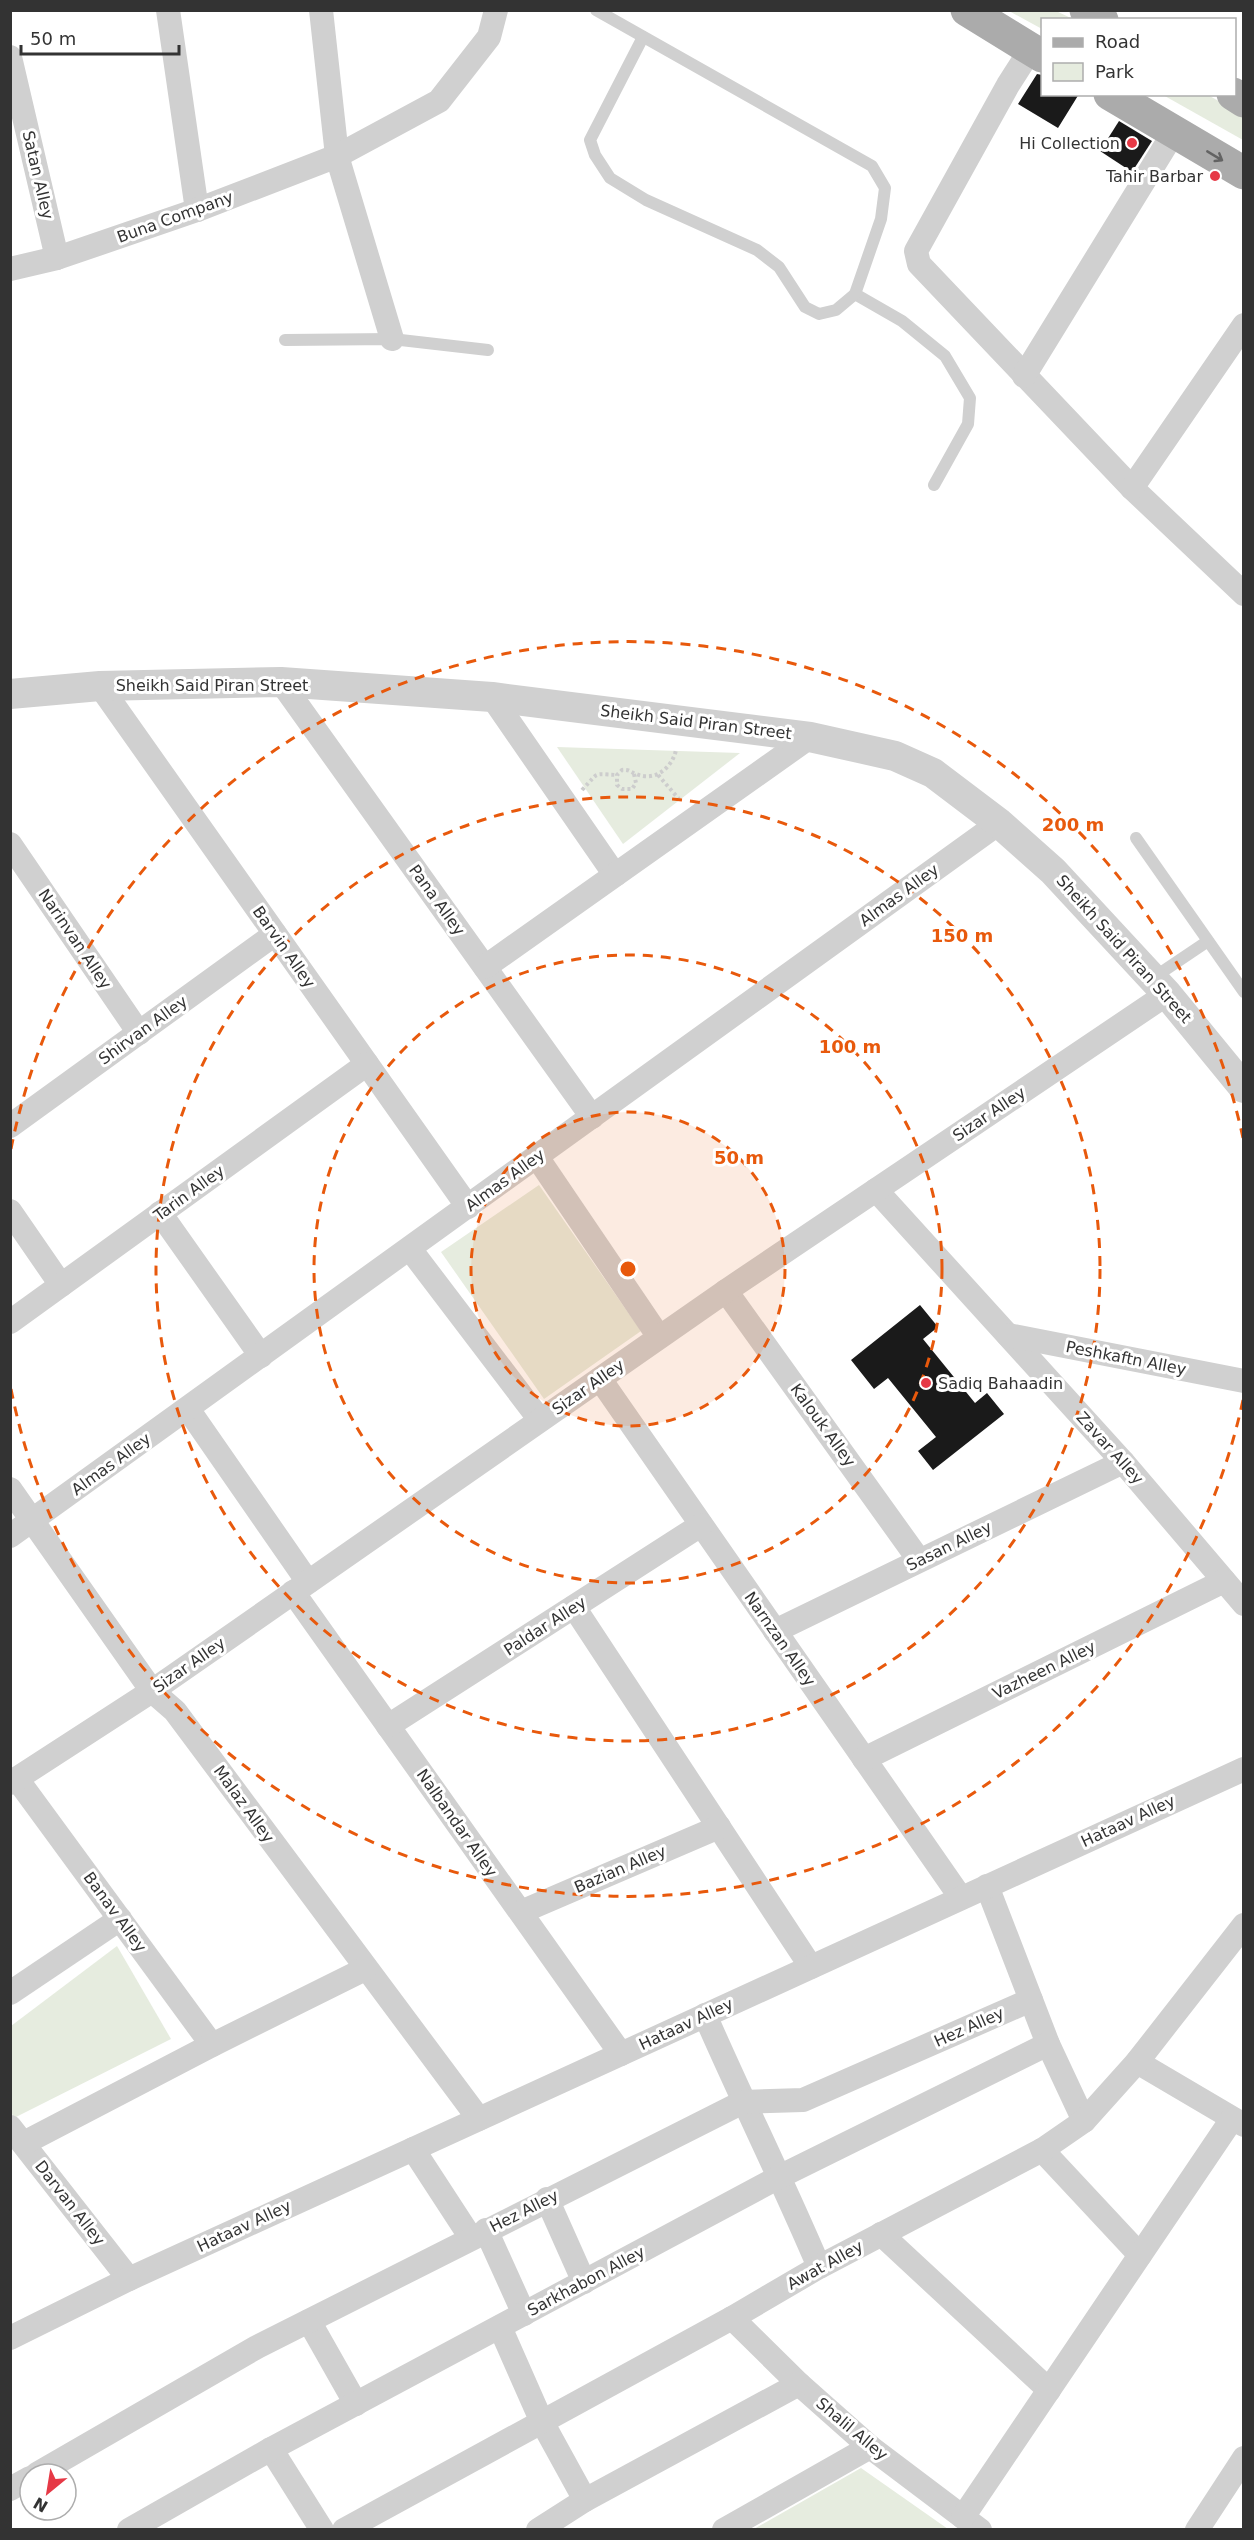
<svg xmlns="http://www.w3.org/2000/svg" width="1254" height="2540" font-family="'DejaVu Sans',sans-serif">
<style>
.green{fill:#e6ecdf}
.building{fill:#1a1a1a}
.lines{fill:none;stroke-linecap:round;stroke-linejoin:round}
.path{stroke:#cdcdcd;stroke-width:4;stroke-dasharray:3 3;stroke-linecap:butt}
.service{stroke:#d0d0d0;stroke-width:12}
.minor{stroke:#d0d0d0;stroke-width:24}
.tertiary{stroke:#d0d0d0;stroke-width:30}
.primary{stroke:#ababab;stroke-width:33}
.oneway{stroke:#636363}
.ring{fill:none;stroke:#e8590c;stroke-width:3;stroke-dasharray:10 8}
.poi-dot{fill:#e63946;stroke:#fff;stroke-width:2}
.labels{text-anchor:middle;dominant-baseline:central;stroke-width:6;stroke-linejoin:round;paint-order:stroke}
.poi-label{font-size:16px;fill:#333;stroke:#fff;text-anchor:end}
.street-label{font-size:16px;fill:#333;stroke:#fff}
.centre{fill:#e8590c;stroke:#fff;stroke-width:3}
.ring-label{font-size:18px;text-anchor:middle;font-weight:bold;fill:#e8590c;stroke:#fff;stroke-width:6;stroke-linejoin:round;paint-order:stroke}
</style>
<rect width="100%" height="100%" fill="#fff"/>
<g class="green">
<polygon points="1009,11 1056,11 1073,19 1042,20 1042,29"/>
<polygon points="1163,95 1208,95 1243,115 1243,140"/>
<polygon points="557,747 740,753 623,844"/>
<polygon points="539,1185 641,1331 544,1399 441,1252"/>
<polygon points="117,1946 171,2039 14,2118 11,2112 11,2026"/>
<polygon points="861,2468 948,2529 754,2529"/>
</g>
<g class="building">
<polygon points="1037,74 1042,75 1042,94 1079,94 1058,128 1018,104"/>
<polygon points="1119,121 1152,141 1132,172 1100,151"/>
<polygon points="920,1305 938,1327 923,1339 975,1403 987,1393 1004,1414 933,1470 918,1451 936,1437 888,1378 874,1389 851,1360"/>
</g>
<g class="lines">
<g class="path">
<path d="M 634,774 L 636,783 L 632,789 L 622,789 L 617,785 L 617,775 L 622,770 C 629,769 630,772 636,774 C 655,782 672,768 676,750"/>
<polyline points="658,775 679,799"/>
<path d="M 582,790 C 600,771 592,774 617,775"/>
</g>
<g class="service">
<polyline points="596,10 872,166 885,188 881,219 855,294 902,321 945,356 970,398 968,424 934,485"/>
<polyline points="643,37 590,140 595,155 610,178 646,200 757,250 779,267 805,307 819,314 836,310 855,294"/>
<polyline points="285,340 392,339 488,350"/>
<polyline points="1136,838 1244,992"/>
<polyline points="1153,978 1208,941"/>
</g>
<g class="minor">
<polyline points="168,10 197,210"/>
<polyline points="321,10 337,156 392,339"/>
<polyline points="1031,49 1008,85 916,251 919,264 1132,488 1244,594"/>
<polyline points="10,57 57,258"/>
<polyline points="10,269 57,258 197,210 337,156 439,101 489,37 496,10"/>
<polyline points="1024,376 1174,132"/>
<polyline points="1132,488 1244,325"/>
<polyline points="281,682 592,1117"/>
<polyline points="100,686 468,1207"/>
<polyline points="492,697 615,875"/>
<polyline points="10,844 139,1033"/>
<polyline points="485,967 810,737"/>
<polyline points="10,1126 275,934"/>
<polyline points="537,1157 659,1337"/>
<polyline points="876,1190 1123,1462 1244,1604"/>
<polyline points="10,1211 61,1285"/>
<polyline points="160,1213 261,1356"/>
<polyline points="410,1249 540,1420"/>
<polyline points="726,1291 919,1560"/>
<polyline points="10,1322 367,1064"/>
<polyline points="1008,1335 1244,1381"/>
<polyline points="600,1379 961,1898"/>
<polyline points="188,1409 308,1582"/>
<polyline points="10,1489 152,1691 175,1711 479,2119"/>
<polyline points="10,1536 999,823"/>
<polyline points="293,1592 621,2054"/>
<polyline points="574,1607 811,1967"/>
<polyline points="775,1631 1123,1462"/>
<polyline points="388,1726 701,1525"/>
<polyline points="864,1759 1224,1581"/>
<polyline points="17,1779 212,2045"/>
<polyline points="10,1783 152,1691 726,1291 1167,994"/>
<polyline points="987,1886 1048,2044 1084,2121"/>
<polyline points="521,1912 719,1827"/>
<polyline points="10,1993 120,1919"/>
<path d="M 705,2015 C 742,2100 783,2182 819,2267"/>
<polyline points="1137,2062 1244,2125"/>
<polyline points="10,2127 129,2279"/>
<polyline points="24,2143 212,2045 365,1969"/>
<polyline points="413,2149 471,2238"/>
<polyline points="1042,2150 1140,2255"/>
<polyline points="547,2199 584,2282"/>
<polyline points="486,2230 524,2314"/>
<polyline points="881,2234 1049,2390"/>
<polyline points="732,2318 799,2384 870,2447 980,2530"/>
<polyline points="309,2321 356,2404"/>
<polyline points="500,2327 541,2420 585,2500"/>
<polyline points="10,2338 129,2279 1244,1769"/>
<polyline points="271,2449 322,2530"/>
<polyline points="37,2474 257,2347 743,2102 803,2100 1031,2000"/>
<polyline points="10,2489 30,2478"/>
<polyline points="963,2517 1232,2119"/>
<polyline points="129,2530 271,2449 781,2176 1048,2044"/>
<polyline points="344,2530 732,2318 819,2267 1042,2150 1084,2121 1137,2062 1244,1925"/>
<polyline points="538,2530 585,2500 799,2384"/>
<polyline points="724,2530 870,2447"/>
<polyline points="1197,2530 1244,2458"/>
</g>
<polyline class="tertiary" points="10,694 100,686 281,682 492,697 810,737 895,756 933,773 999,823 1053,871 1167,994 1244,1088"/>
<g class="primary">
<polyline points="967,10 1042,56"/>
<polyline points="1086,10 1102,20"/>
<polyline points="1110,94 1244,173"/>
<polyline points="1233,94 1244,101"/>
</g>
</g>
<defs><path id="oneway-shaft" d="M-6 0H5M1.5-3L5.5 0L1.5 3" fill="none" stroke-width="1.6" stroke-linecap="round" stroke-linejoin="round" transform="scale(1.5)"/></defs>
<use class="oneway" href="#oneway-shaft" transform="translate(1215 156) rotate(31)"/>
<circle cx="628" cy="1269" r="157" fill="#e8590c" fill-opacity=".12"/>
<g class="ring">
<circle cx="628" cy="1269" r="157"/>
<circle cx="628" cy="1269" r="314"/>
<circle cx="628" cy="1269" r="472"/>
<path d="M1243 1400A629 629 0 0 1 11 1389M11 1149A629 629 0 0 1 1243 1138"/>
</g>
<g class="poi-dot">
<circle cx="1132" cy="143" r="6"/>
<circle cx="1215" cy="176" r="6"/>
<circle cx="926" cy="1383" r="6"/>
</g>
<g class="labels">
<g class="poi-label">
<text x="1120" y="143">Hi Collection</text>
<text x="1203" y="176">Tahir Barbar</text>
<text x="938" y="1383" text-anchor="start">Sadiq Bahaadin</text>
</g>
<g class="street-label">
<text transform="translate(38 175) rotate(77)">Satan Alley</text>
<text transform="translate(175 217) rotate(-20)">Buna Company</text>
<text x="212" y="685">Sheikh Said Piran Street</text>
<text transform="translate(696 722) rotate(7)">Sheikh Said Piran Street</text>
<text transform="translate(899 895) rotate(-36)">Almas Alley</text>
<text transform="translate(437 900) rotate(54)">Pana Alley</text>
<text transform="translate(75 939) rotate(56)">Narinvan Alley</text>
<text transform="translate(284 947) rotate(55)">Barvin Alley</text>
<text transform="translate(1124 949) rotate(48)">Sheikh Said Piran Street</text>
<text transform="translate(143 1030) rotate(-36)">Shirvan Alley</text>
<text transform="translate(989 1114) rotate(-34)">Sizar Alley</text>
<text transform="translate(505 1180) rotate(-36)">Almas Alley</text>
<text transform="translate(189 1193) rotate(-36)">Tarin Alley</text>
<text transform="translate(1126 1358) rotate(11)">Peshkaftn Alley</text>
<text transform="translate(588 1387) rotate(-35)">Sizar Alley</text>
<text transform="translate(823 1425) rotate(54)">Kalouk Alley</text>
<text transform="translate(1110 1448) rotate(48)">Zavar Alley</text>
<text transform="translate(111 1464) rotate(-36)">Almas Alley</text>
<text transform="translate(949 1546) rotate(-26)">Sasan Alley</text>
<text transform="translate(545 1626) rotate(-33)">Paldar Alley</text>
<text transform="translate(780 1639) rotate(55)">Narnzan Alley</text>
<text transform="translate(189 1665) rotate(-35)">Sizar Alley</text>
<text transform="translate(1044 1670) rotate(-26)">Vazheen Alley</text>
<text transform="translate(244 1804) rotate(54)">Malaz Alley</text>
<text transform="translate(1128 1821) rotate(-25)">Hataav Alley</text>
<text transform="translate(457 1823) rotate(55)">Nalbandar Alley</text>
<text transform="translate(620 1869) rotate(-23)">Bazian Alley</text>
<text transform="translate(115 1912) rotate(54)">Banav Alley</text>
<text transform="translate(686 2024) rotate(-25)">Hataav Alley</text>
<text transform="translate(969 2027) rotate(-24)">Hez Alley</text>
<text transform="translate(70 2203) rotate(52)">Darvan Alley</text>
<text transform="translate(524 2211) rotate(-27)">Hez Alley</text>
<text transform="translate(244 2226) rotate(-25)">Hataav Alley</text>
<text transform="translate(825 2265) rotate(-29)">Awat Alley</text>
<text transform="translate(586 2281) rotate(-28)">Sarkhabon Alley</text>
<text transform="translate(852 2429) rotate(40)">Shalil Alley</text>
</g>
</g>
<circle cx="628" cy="1269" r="9" class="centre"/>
<g class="ring-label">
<text x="1073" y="831">200 m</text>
<text x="962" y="942">150 m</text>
<text x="850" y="1053">100 m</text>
<text x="739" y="1164">50 m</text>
</g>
<rect width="1254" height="2540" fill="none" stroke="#333333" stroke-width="24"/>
<rect x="1041" y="18" width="195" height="78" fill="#ffffff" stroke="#adadad" stroke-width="1.5"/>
<rect x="1053" y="38" width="30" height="9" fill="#ababab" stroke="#adadad" stroke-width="1.5"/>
<text x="1095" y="48" font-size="18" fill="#333333">Road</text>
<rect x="1053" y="63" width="30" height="18" fill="#e6ecdf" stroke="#adadad" stroke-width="1.5"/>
<text x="1095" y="78" font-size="18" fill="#333333">Park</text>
<g transform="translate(48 2492) rotate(210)"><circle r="28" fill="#ffffff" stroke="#adadad" stroke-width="1.5"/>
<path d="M0-4.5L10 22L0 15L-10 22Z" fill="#e63946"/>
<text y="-9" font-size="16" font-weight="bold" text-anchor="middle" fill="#333333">N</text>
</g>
<path d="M21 45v9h158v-9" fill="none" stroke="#333333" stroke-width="3"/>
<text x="30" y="45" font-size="18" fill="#333333" stroke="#ffffff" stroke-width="4.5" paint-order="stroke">50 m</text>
</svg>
